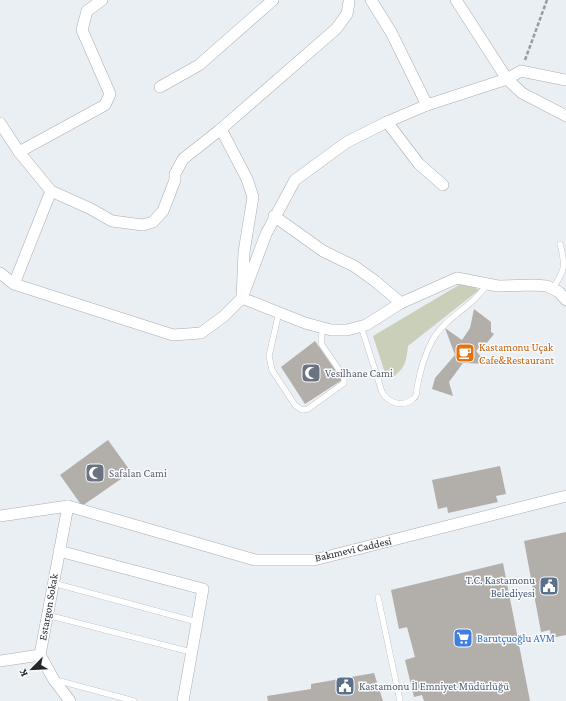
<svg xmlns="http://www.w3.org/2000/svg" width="566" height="701" font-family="'Crimson Pro',serif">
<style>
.green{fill:#c9cfb9}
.building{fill:#b2aea9}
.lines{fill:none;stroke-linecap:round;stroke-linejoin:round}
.service-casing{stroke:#a8acb1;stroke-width:6}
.minor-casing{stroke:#a8acb1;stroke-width:12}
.path{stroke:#989ca0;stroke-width:2.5;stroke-dasharray:4 2;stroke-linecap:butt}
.service{stroke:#fff;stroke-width:5.5}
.minor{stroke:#fff;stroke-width:11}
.labels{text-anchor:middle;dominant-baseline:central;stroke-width:3;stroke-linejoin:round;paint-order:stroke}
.food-label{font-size:11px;fill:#c56008;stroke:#fafcfe;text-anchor:start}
.worship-label{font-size:11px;fill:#5b616d;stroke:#fafcfe;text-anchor:start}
.street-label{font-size:11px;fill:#252729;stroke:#fafcfe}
.service-label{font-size:11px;fill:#4e5e75;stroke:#fafcfe;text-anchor:end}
.shop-label{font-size:11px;fill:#366cbe;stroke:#fafcfe;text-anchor:start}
</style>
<rect width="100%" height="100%" fill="#eaeff4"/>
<path class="green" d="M 464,282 L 479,290 L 408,346 C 406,362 406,367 392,378 L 386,376 L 373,336 Z"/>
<g class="building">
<polygon points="474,309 491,322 491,332 494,334 485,345 482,344 476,351 487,364 463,363 449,382 453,396 432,389 435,378 455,355 445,328 462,340 470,328"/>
<polygon points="315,341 342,380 305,404 281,367"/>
<polygon points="108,440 131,472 82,506 60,475"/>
<polygon points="500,466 506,494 496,496 498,502 448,513 447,507 438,509 432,480"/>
<polygon points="566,532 566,635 551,638 550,630 541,632 524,541"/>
<polygon points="503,563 530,701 424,701 422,695 414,697 405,660 415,657 407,627 399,629 391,590"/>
<polygon points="374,673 383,701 268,701 267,696 311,689 311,684"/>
</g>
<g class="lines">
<g class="service-casing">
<g id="service">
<path d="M 552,289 C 565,271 566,266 560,244"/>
<polyline points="279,312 269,356 272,370 295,405 302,410 308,409 344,383 344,377 322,345 321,339 323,328"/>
<path d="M 361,326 L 382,392 C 389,403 402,408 413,399 C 417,396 417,392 417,388 C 420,371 424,356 432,341 C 445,317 473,307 487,284"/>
<polyline points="53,583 197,622"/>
<polyline points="378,597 400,701"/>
<polyline points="47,615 191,652"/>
<polyline points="56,680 134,701"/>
</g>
</g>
<g class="minor-casing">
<g id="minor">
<polyline points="371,0 391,32 427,105"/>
<polyline points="456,0 507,79 522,93 566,116"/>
<polyline points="160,87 199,65 273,0"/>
<polyline points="387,122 419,164 443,185"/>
<polyline points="0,123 19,152 51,191 91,209 112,221 143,225 153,222 163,211 175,180 175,174 183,159 221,129 336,29 347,14 349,2"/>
<polyline points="221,129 247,179 253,197 244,252 242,298 305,323 331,330 347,330 366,325 401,303 457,278 498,286 533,285 547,286 559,292 566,300"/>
<polyline points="19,152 105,105 110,94 82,30 87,11 102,0"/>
<polyline points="274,216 323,251 354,266 375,281 401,303"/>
<polyline points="0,273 14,284 173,335 201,333 224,316 242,298 266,234 295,180 347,142 387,122 427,105 507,79 521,71 566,80"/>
<polyline points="14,284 51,191"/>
<polyline points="68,506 40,655 54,680 70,701"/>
<polyline points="0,516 68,506 255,560 314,560 566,496"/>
<polyline points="59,551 203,589 183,701"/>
<polyline points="0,661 40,655"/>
</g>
</g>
<polyline class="path" points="525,60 547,0"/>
<use href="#service" class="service"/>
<use href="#minor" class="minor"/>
</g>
<defs>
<g id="cafe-square" transform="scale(1)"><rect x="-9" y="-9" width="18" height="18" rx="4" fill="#e8710a" stroke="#fafcfe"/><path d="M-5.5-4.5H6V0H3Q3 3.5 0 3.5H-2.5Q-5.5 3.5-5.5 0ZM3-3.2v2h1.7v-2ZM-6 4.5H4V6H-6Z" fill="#fff"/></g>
<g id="mosque-square" transform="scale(1)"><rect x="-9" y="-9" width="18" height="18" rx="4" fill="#6b7280" stroke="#fafcfe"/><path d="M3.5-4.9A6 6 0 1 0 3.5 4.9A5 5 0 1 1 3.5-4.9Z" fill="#fff"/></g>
<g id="civic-square" transform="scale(1)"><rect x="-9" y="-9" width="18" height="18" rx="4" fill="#5c6f8a" stroke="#fafcfe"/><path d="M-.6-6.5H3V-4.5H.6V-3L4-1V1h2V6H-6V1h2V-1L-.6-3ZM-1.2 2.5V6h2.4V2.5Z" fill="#fff"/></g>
<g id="supermarket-square" transform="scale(1)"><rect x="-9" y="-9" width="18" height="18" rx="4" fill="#3f7fe0" stroke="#fafcfe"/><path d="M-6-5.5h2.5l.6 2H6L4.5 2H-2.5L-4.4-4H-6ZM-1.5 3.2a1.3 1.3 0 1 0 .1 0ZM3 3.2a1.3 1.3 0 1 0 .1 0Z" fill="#fff"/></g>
</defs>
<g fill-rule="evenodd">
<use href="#cafe-square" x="465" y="353"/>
<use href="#mosque-square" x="311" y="373"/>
<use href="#mosque-square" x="95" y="473"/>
<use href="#civic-square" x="549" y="586"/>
<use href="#supermarket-square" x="463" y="638"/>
<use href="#civic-square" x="345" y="686"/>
</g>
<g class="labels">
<g class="food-label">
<text x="479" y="347">Kastamonu Uçak<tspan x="479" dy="13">Cafe&amp;Restaurant</tspan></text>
</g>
<g class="worship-label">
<text x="325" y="373">Vesilhane Cami</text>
<text x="109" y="473">Safalan Cami</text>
</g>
<g class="street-label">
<text transform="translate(353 549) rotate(-13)">Bakımevi Caddesi</text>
<text transform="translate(48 607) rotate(-80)">Estargon Sokak</text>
</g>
<g class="service-label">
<text x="535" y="580">T.C. Kastamonu<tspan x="535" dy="13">Belediyesi</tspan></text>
<text x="359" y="686" text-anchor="start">Kastamonu İl Emniyet Müdürlüğü</text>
</g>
<g class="shop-label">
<text x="477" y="638">Barutçuoğlu AVM</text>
</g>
</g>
<g transform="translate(32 669) rotate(246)" stroke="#fafcfe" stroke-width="3" paint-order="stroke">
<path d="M0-3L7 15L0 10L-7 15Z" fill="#252729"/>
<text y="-6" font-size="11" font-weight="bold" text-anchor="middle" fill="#252729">K</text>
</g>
</svg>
